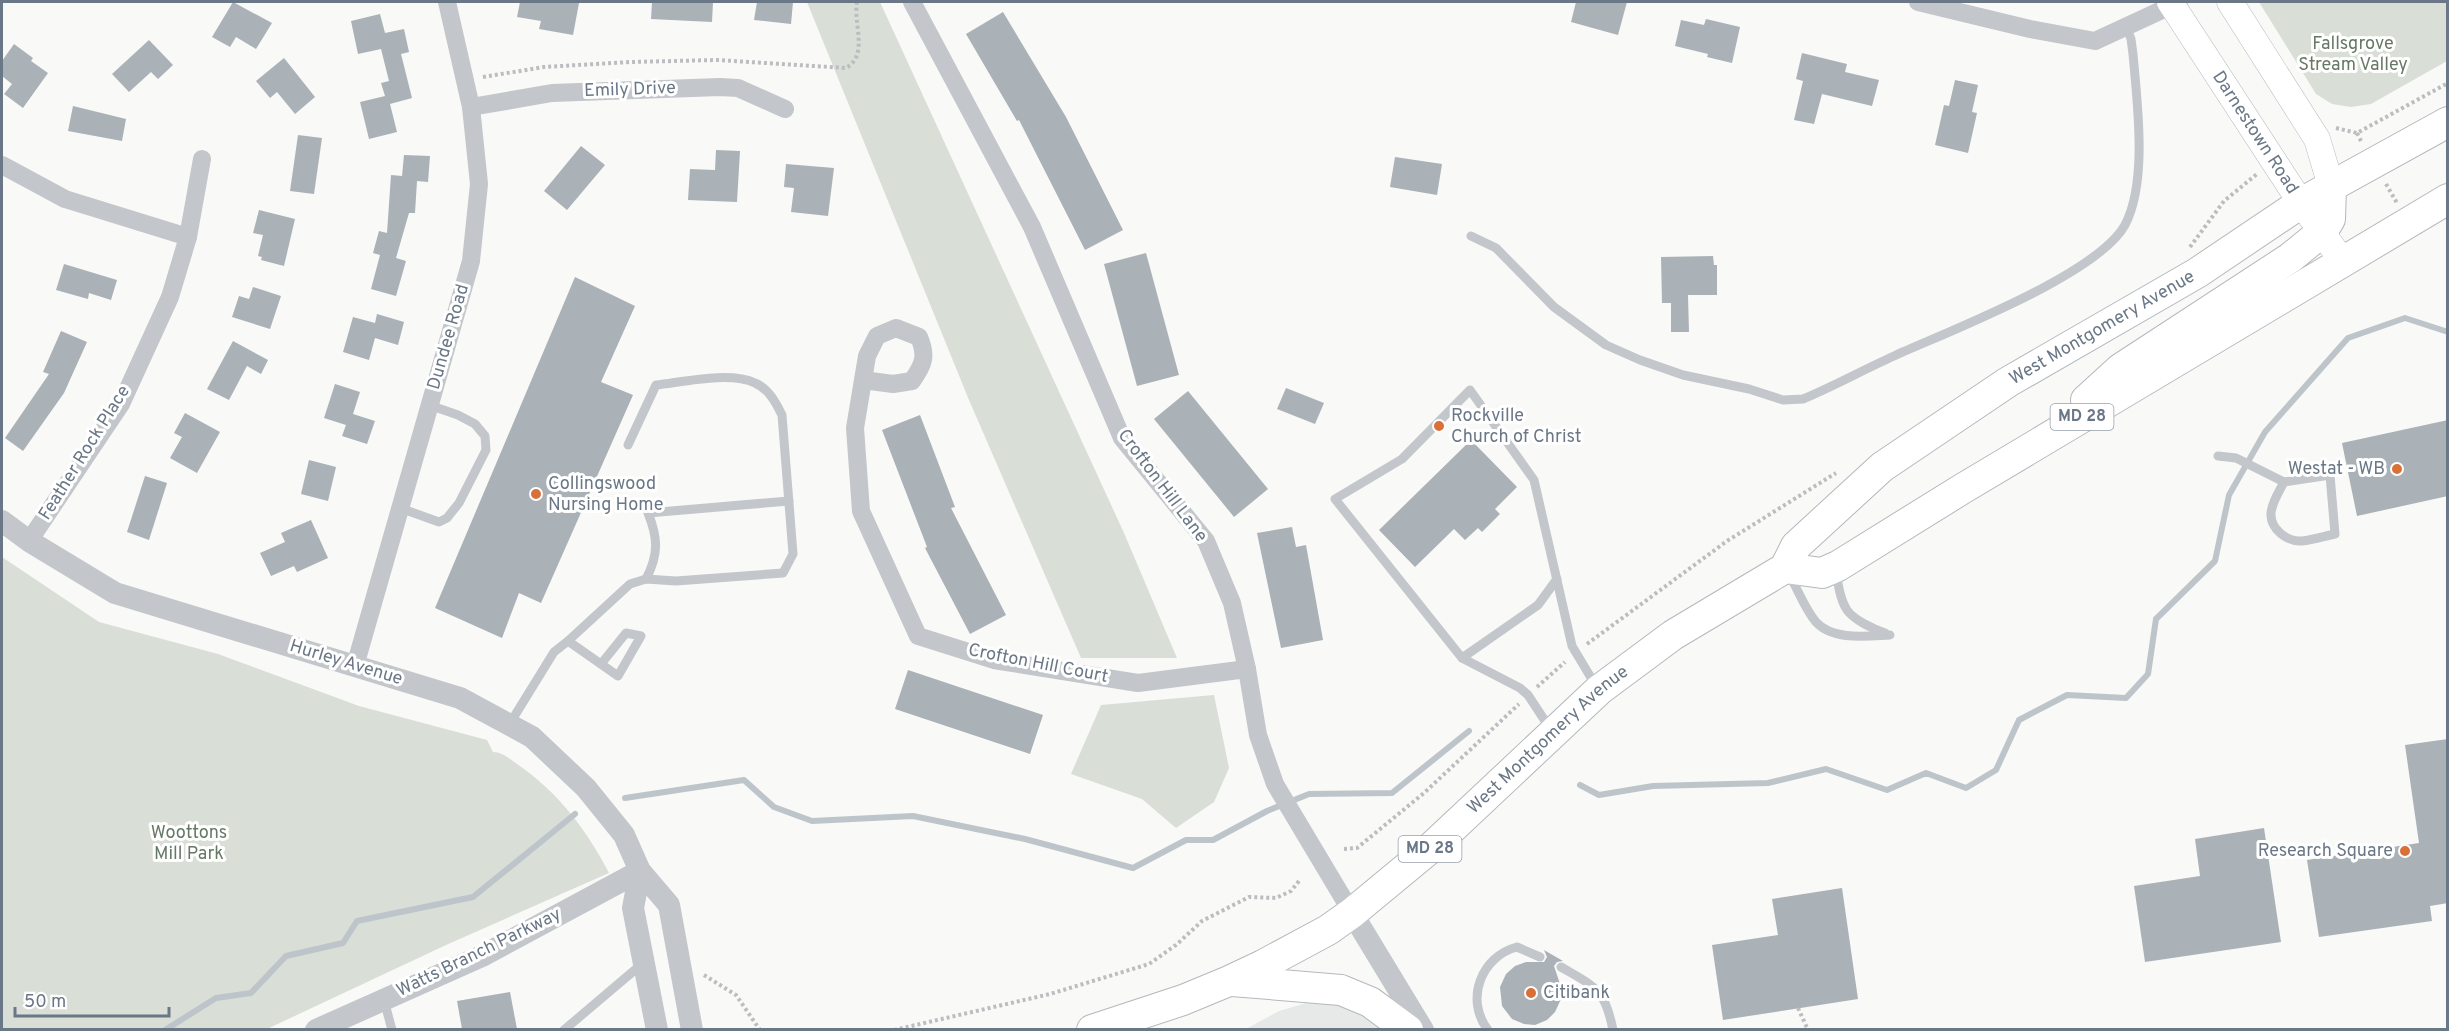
<svg xmlns="http://www.w3.org/2000/svg" width="2449" height="1031" font-family="Overpass,sans-serif">
<style>
.built{fill:#e7e8e8}
.green{fill:#d9ded7}
.lines{fill:none;stroke-linecap:round;stroke-linejoin:round}
.stream{stroke:#bdc5cb;stroke-width:6}
.building{fill:#aab1b7}
.secondary-casing{stroke:#b5babf;stroke-width:27}
.primary-casing{stroke:#b4b8bd;stroke-width:32}
.path{stroke:#bbbdc0;stroke-width:4;stroke-dasharray:3 3;stroke-linecap:butt}
.service{stroke:#c3c6ca;stroke-width:9}
.minor{stroke:#c3c6ca;stroke-width:18}
.tertiary{stroke:#c3c6ca;stroke-width:22}
.secondary{stroke:#fff;stroke-width:26}
.primary{stroke:#fff;stroke-width:30}
.poi-dot{fill:#d97038;stroke:#fff;stroke-width:2}
.labels{text-anchor:middle;dominant-baseline:central;stroke-width:6;stroke-linejoin:round;paint-order:stroke}
.shield{fill:#fff;stroke:#97a0aa;stroke-width:1.5}
.shield-label{font-size:16px;font-weight:bold;fill:#6a7786}
.park-label{font-size:18px;fill:#667965;stroke:#fff}
.street-label{font-size:18px;fill:#6a7786;stroke:#fff}
.poi-label{font-size:18px;fill:#6a7786;stroke:#fff;text-anchor:start}
</style>
<rect width="100%" height="100%" fill="#f9f9f7"/>
<polygon class="built" points="1313,1001 1332,1001 1352,1008 1384,1030 1244,1030 1279,1011"/>
<g class="green">
<polygon points="807,2 880,2 1124,533 1177,658 1081,658 969,400"/>
<polygon points="2259,2 2447,2 2447,61 2371,104 2351,107 2332,104 2316,94"/>
<path d="M 2,557 L 99,622 L 218,654 L 359,706 L 487,740 L 493,752 C 502,752 510,759 517,764 C 557,791 587,830 609,873 L 446,945 L 267,1029 L 2,1029 Z"/>
<polygon points="1214,695 1229,768 1214,802 1176,828 1142,799 1071,774 1101,705"/>
</g>
<g class="lines">
<g class="stream">
<polyline points="1580,785 1599,795 1653,786 1768,783 1826,769 1887,790 1926,773 1966,788 1996,770 2019,720 2067,695 2126,698 2148,674 2156,619 2215,561 2229,495 2265,432 2348,338 2405,318 2448,332"/>
<polyline points="625,798 744,780 774,807 812,821 913,816 1025,839 1133,868 1186,840 1213,840 1267,811 1309,794 1392,793 1469,731"/>
<polyline points="165,1030 216,998 251,993 286,956 343,943 357,921 473,897 575,814"/>
</g>
</g>
<g class="building">
<polygon points="233,2 272,23 256,49 236,37 230,47 212,37"/>
<polygon points="520,2 579,3 573,35 539,29 541,21 517,17"/>
<polygon points="652,2 713,2 712,22 651,19"/>
<polygon points="757,2 793,2 791,24 754,20"/>
<polygon points="1576,2 1627,2 1618,35 1571,22"/>
<polygon points="1003,12 1066,117 1123,230 1085,250 1019,120 1017,121 966,34"/>
<polygon points="380,14 385,33 404,29 409,52 401,54 412,98 390,104 397,132 369,139 360,102 385,96 381,83 389,81 381,49 358,54 351,21"/>
<polygon points="1706,19 1740,27 1732,63 1707,57 1708,54 1675,46 1681,20 1704,25"/>
<polygon points="149,40 173,65 158,79 151,72 129,92 112,74"/>
<polygon points="14,44 33,58 31,61 48,73 23,108 4,94 12,84 2,76 2,61"/>
<polygon points="1802,53 1847,64 1845,72 1879,80 1872,106 1822,94 1814,124 1794,120 1803,81 1796,79"/>
<polygon points="284,58 315,97 295,114 277,92 270,98 256,81"/>
<polygon points="1955,80 1978,85 1972,112 1977,113 1968,153 1935,145 1944,105 1949,106"/>
<polygon points="73,106 126,119 122,141 68,131"/>
<polygon points="298,135 322,138 314,194 290,191"/>
<polygon points="581,146 605,165 567,210 544,191"/>
<polygon points="716,150 740,151 737,202 688,200 690,169 715,170"/>
<polygon points="404,155 430,156 428,182 417,181 415,213 409,213 396,258 406,261 396,296 371,289 380,255 373,253 379,231 387,233 391,175 402,176"/>
<polygon points="1395,157 1442,164 1437,195 1390,187"/>
<polygon points="786,164 834,168 828,216 791,212 794,188 784,187"/>
<polygon points="259,210 295,219 284,266 261,260 262,257 258,256 263,235 253,233"/>
<polygon points="1146,253 1179,375 1137,386 1104,264"/>
<polygon points="1713,256 1714,265 1717,265 1717,295 1688,295 1689,332 1671,332 1671,303 1662,303 1661,257"/>
<polygon points="64,264 117,280 111,300 89,293 88,299 56,290"/>
<polygon points="575,277 635,306 601,382 633,395 541,603 519,593 502,638 435,608"/>
<polygon points="253,287 281,296 270,329 232,317 239,296 249,299"/>
<polygon points="377,314 404,322 398,345 375,338 369,360 343,352 353,317 375,323"/>
<polygon points="61,331 87,342 64,393 23,451 5,438 49,374 43,372"/>
<polygon points="233,341 268,360 261,374 247,366 229,400 207,389"/>
<polygon points="335,384 360,392 353,414 375,421 367,444 342,436 346,425 324,418"/>
<polygon points="1286,388 1324,403 1315,424 1277,409"/>
<polygon points="1188,391 1268,489 1234,517 1154,419"/>
<polygon points="185,413 220,432 197,473 170,458 182,437 174,433"/>
<polygon points="920,415 955,507 951,508 1006,615 970,634 925,548 927,547 882,430"/>
<polygon points="2448,420 2448,496 2357,516 2342,443"/>
<polygon points="1471,440 1517,487 1495,509 1500,514 1482,532 1478,528 1465,540 1454,529 1415,567 1379,530"/>
<polygon points="309,460 336,467 328,501 301,494"/>
<polygon points="145,476 167,483 149,540 127,532"/>
<polygon points="311,520 328,558 297,572 294,566 271,576 260,553 285,542 281,533"/>
<polygon points="1292,527 1296,547 1306,545 1323,640 1281,648 1257,533"/>
<polygon points="908,670 1043,715 1030,754 895,709"/>
<polygon points="2448,739 2448,903 2430,906 2432,921 2319,937 2307,860 2419,843 2405,745"/>
<polygon points="2264,828 2281,942 2145,962 2134,886 2200,876 2195,839"/>
<polygon points="1842,888 1858,999 1723,1020 1712,945 1778,935 1772,899"/>
<polygon points="1544,950 1563,961 1557,962 1554,966 1561,987 1561,999 1555,1012 1547,1020 1535,1025 1524,1024 1512,1019 1502,1006 1500,987 1506,974 1515,966 1526,962 1544,962 1547,957"/>
<polygon points="510,992 517,1029 462,1029 457,1001"/>
</g>
<g class="lines">
<g class="secondary-casing">
<g id="secondary">
<path id="s1" d="M 2170,2 L 2301,203 L 2343,262"/>
<polyline points="2230,2 2317,139 2331,186"/>
</g>
</g>
<g class="primary-casing">
<g id="primary">
<polyline points="2086,400 2120,369 2290,258 2322,232 2330,219 2331,186"/>
<polyline points="1785,568 1822,573 1838,566 1962,489 2448,199"/>
<polyline points="1232,981 1341,990 1370,1002 1408,1030"/>
<path id="s2" d="M 1092,1030 L 1183,1000 L 1229,981 L 1263,965 L 1328,930 L 1352,913 L 1433,846 L 1599,690 L 1673,635 L 1785,568 L 1796,546 L 1882,467 L 2008,382 L 2197,273 L 2301,203 L 2448,122"/>
</g>
</g>
<g class="path">
<path d="M 483,77 L 544,67 L 630,62 L 717,60 L 846,68 C 869,55 853,24 857,2"/>
<polyline points="2336,128 2357,133 2448,83"/>
<polyline points="2357,133 2361,141"/>
<polyline points="2386,184 2397,203"/>
<polyline points="2190,247 2224,201 2257,174"/>
<polyline points="1587,644 1727,541 1836,473"/>
<polyline points="1537,687 1565,662"/>
<polyline points="1344,849 1357,848 1424,793 1519,704"/>
<polyline points="704,975 736,995 760,1030"/>
<polyline points="1798,1008 1808,1030"/>
<polyline points="894,1030 1050,994 1149,964 1176,945 1202,921 1249,897 1276,898 1291,891 1299,881"/>
</g>
<g class="service">
<path d="M 1471,236 L 1496,248 L 1554,307 L 1606,345 L 1640,360 L 1683,375 L 1749,389 L 1783,400 L 1803,399 C 1834,386 1863,370 1894,356 C 1949,331 2097,275 2125,225 C 2148,181 2137,102 2133,54 L 2131,39 L 2126,26"/>
<path d="M 2218,456 L 2236,458 L 2284,482 L 2330,475 L 2335,534 C 2325,536 2313,540 2302,541 C 2287,542 2270,529 2271,513 C 2272,502 2279,492 2284,482"/>
<polyline points="400,508 439,522 447,518 459,503 486,450 485,436 475,424 458,415 429,405"/>
<path d="M 1838,571 C 1836,581 1841,601 1847,610 C 1854,620 1873,629 1885,633"/>
<path d="M 1790,576 C 1798,590 1805,609 1816,622 C 1833,641 1868,636 1890,635"/>
<path d="M 646,579 C 659,554 658,538 648,513 L 789,501"/>
<path d="M 568,641 L 630,584 L 646,579 L 676,581 L 783,573 L 793,554 L 782,415 C 776,403 769,389 755,383 C 730,371 683,382 656,385 L 628,445"/>
<polyline points="1462,658 1538,605 1557,579"/>
<polyline points="509,725 554,652 568,641 618,676 641,636 626,633 601,664"/>
<polyline points="1551,730 1528,695 1520,688 1462,658 1335,499 1402,459 1470,390 1534,480 1572,646 1596,686"/>
<path d="M 1561,967 C 1595,987 1605,989 1613,1030"/>
<polyline points="384,1000 392,1030"/>
<polyline points="564,1030 643,963"/>
<path d="M 1488,1030 C 1464,999 1482,956 1517,947 L 1540,957"/>
</g>
<g class="minor">
<polyline points="912,2 1032,227 1122,438 1206,541 1232,603 1247,669 1258,735 1275,784 1352,913"/>
<polyline points="1918,2 2030,29 2095,41 2179,2"/>
<polyline points="471,107 552,93 720,87 738,88 785,109"/>
<polyline points="2,165 65,199 188,237"/>
<path d="M 863,380 L 893,384 L 912,381 C 924,364 927,356 919,337 L 896,328 L 877,336 L 867,356 L 855,428 L 861,511 L 918,636 L 994,660 L 1138,683 L 1247,669"/>
<polyline points="29,541 121,404 170,297 188,237 202,159"/>
<polyline points="355,666 471,261 479,184 471,107 447,2"/>
</g>
<g class="tertiary">
<polyline points="2,521 29,541 115,593 460,698 532,737 586,788 624,835 640,871 669,905 692,1030"/>
<polyline points="640,871 633,908 657,1030"/>
<polyline points="1352,913 1423,1030"/>
<polyline points="316,1030 482,956 640,871"/>
</g>
<use href="#secondary" class="secondary"/>
<use href="#primary" class="primary"/>
</g>
<g class="poi-dot">
<circle cx="1439" cy="426" r="6"/>
<circle cx="2397" cy="469" r="6"/>
<circle cx="536" cy="494" r="6"/>
<circle cx="2405" cy="851" r="6"/>
<circle cx="1531" cy="993" r="6"/>
</g>
<g class="labels">
<g class="shield">
<rect x="2050.5" y="404" width="63" height="26" rx="4.5"/>
<rect x="1398.5" y="836" width="63" height="26" rx="4.5"/>
</g>
<g class="shield-label">
<text x="2082" y="417">MD 28</text>
<text x="1430" y="849">MD 28</text>
</g>
<g class="park-label">
<text x="2353" y="44">Fallsgrove<tspan x="2353" dy="21">Stream Valley</tspan></text>
<text x="189" y="833">Woottons<tspan x="189" dy="21">Mill Park</tspan></text>
</g>
<g class="street-label">
<text transform="translate(630 90) rotate(-2)">Emily Drive</text>
<text stroke="none"><textPath href="#s1" startOffset="156">Darnestown Road</textPath></text>
<text stroke="none"><textPath href="#s2" startOffset="1244">West Montgomery Avenue</textPath></text>
<text transform="translate(449 337) rotate(-74)">Dundee Road</text>
<text transform="translate(85 453) rotate(-58)">Feather Rock Place</text>
<text transform="translate(1162 486) rotate(53)">Crofton Hill Lane</text>
<text transform="translate(346 663) rotate(17)">Hurley Avenue</text>
<text transform="translate(1038 664) rotate(11)">Crofton Hill Court</text>
<text stroke="none"><textPath href="#s2" startOffset="548">West Montgomery Avenue</textPath></text>
<text transform="translate(479 953) rotate(-26)">Watts Branch Parkway</text>
</g>
<g class="poi-label">
<text x="1451" y="416">Rockville<tspan x="1451" dy="21">Church of Christ</tspan></text>
<text x="2385" y="469" text-anchor="end">Westat - WB</text>
<text x="548" y="484">Collingswood<tspan x="548" dy="21">Nursing Home</tspan></text>
<text x="2393" y="851" text-anchor="end">Research Square</text>
<text x="1543" y="993">Citibank</text>
</g>
</g>
<rect width="2449" height="1031" fill="none" stroke="#6a7786" stroke-width="6"/>
<path d="M15 1007v9h154v-9" fill="none" stroke="#6a7786" stroke-width="3"/>
<text x="24" y="1007" font-size="18" fill="#6a7786" stroke="#ffffff" stroke-width="4.5" paint-order="stroke">50 m</text>
</svg>
